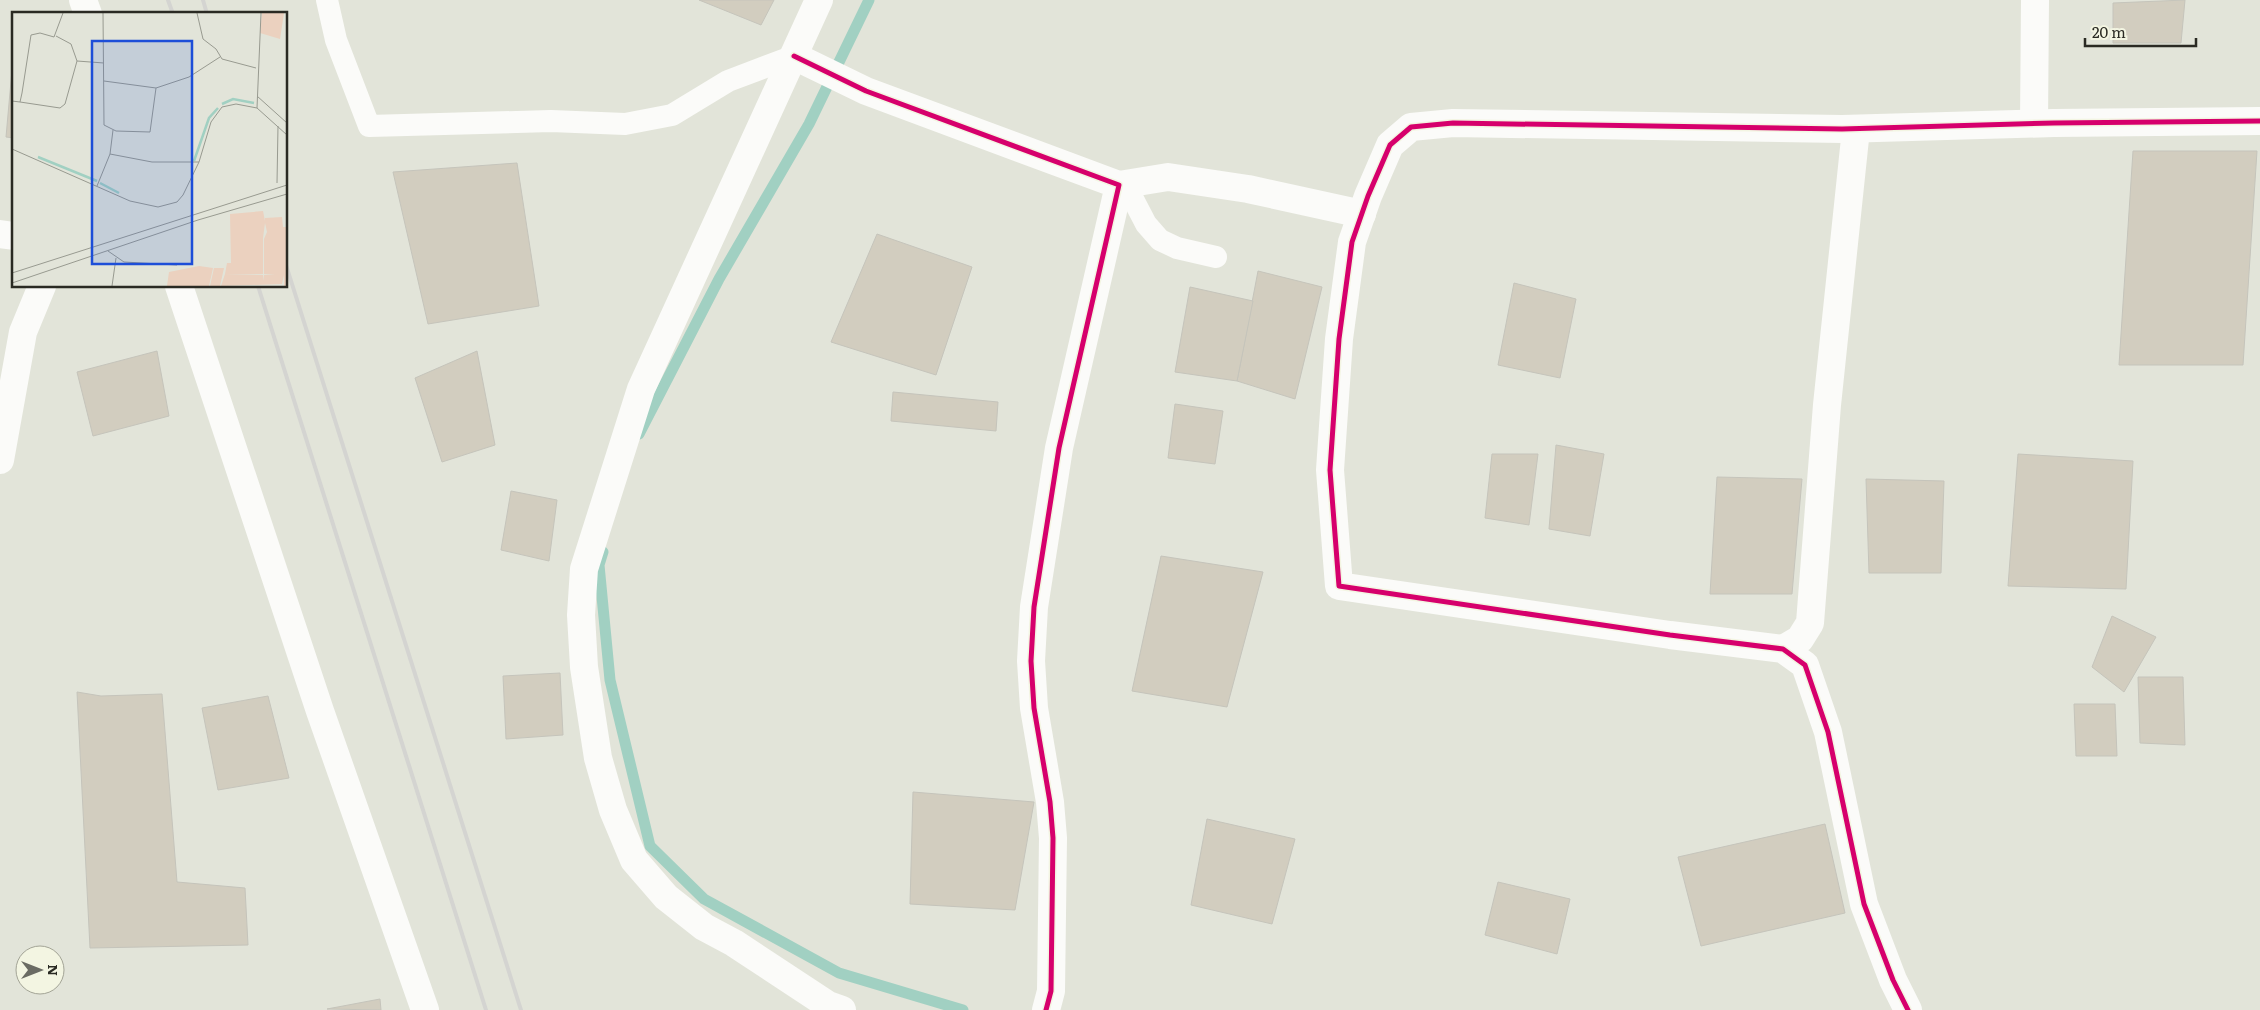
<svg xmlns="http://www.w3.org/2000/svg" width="2260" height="1010" font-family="Literata,serif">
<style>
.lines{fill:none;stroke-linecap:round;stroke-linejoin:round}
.stream{stroke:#a1d0c2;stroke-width:11}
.building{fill:#d2cdbf;stroke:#c5c4bb}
.lane{stroke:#fbfbf9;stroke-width:22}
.street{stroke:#fbfbf9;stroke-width:28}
.secondary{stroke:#fbfbf9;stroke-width:28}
.rail{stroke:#d4d4d1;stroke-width:4}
.cycleway-casing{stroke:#f3f5e2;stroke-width:8}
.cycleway{stroke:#d6006c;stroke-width:5}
.inset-river{fill:none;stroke:#a1d0c2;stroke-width:2.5}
.inset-road{fill:none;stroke:#989a90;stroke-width:1}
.view{fill:#1d4ed8;fill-opacity:0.15;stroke:#1d4ed8;stroke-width:2.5}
.inset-edge{fill:none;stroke:#2a2a23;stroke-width:2.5}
</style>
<rect width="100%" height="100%" fill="#e2e4d9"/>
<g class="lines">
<g class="stream">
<polyline points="639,434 719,279 809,124 869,0"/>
<polyline points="603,552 599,565 610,680 650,846 704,899 839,973 963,1010"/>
</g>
</g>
<g class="building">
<polygon points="699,0 774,0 761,25"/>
<polygon points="2185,0 2181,43 2113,43 2113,3"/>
<polygon points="12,70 14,70 14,138 6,137"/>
<polygon points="2133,151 2257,151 2243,365 2119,365"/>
<polygon points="517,163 539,306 428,324 393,172"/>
<polygon points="877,234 972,267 936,375 831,342"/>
<polygon points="1258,271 1322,287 1295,399 1237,381"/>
<polygon points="1514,283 1576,299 1560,378 1498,365"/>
<polygon points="1190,287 1253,301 1237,381 1175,372"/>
<polygon points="157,351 169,416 93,436 77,372"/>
<polygon points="477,351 495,445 442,462 415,378"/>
<polygon points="893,392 998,402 996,431 891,421"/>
<polygon points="1175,404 1223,411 1215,464 1168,458"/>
<polygon points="1556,445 1604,454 1590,536 1549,529"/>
<polygon points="1492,454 1538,454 1529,525 1485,518"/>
<polygon points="2018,454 2133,461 2126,589 2008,586"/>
<polygon points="1717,477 1802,479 1792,594 1710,594"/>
<polygon points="1866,479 1944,481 1941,573 1869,573"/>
<polygon points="511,491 557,500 549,561 501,550"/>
<polygon points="1161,556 1263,572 1227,707 1132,691"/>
<polygon points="2112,616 2156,637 2124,692 2092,667"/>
<polygon points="560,673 563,735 506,739 503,676"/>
<polygon points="2138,677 2183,677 2185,745 2140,743"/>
<polygon points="77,692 101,696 162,694 177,882 245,888 248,945 90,948"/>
<polygon points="268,696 289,778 218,790 202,708"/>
<polygon points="2074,704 2115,704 2117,756 2076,756"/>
<polygon points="913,792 1034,802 1015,910 910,904"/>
<polygon points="1207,819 1295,839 1272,924 1191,905"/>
<polygon points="1825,824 1845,913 1701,946 1678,857"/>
<polygon points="1498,882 1570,899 1557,954 1485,935"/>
<polygon points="380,999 381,1010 327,1009"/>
</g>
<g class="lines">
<g class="lane">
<polyline points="327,0 336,40 369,126 551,121 625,124 672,115 728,81 794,56"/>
<polyline points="1119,185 1133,199 1146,224 1160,240 1177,248 1216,257"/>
</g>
<g class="street">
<polyline points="794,56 866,91 1119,185 1059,448 1034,607 1031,661 1034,708 1050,802 1053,838 1051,991 1046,1010"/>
<polyline points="2034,123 2035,0"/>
<polyline points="1119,185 1168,177 1248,189 1362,214"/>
<polyline points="0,234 14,236"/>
<polyline points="0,460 23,332 42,286"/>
<polyline points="1783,649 1800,639 1810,623 1827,405 1856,129"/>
<polyline points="1908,1010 1893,980 1864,904 1828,732 1805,665 1783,649 1670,635 1339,586 1330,470 1339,339 1352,242 1368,196 1390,145 1411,127 1453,123 1842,129 2054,123 2260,121"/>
</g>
<g class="secondary">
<polyline points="83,0 88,14"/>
<polyline points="819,0 641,389 584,569 581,615 584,667 598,758 613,810 634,860 666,897 704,927 734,943 828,1005 842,1010"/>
<polyline points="179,286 320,711 425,1010"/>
</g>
<g class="rail">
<polyline points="168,0 173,14"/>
<polyline points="203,0 207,14"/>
<polyline points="286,265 521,1010"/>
<polyline points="258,286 486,1010"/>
</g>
<g class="cycleway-casing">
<g id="cycleway">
<polyline points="794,56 866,91 1119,185 1059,448 1034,607 1031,661 1034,708 1050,802 1053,838 1051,991 1046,1010"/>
<polyline points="1908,1010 1893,980 1864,904 1828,732 1805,665 1783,649 1670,635 1339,586 1330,470 1339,339 1352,242 1368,196 1390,145 1411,127 1453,123 1842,129 2054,123 2260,121"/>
</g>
</g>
<use href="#cycleway" class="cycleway"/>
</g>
<g transform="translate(12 12)">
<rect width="275" height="275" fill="#e2e4d9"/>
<path d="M 250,1 L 272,1 L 268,27 L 248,21 ZM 251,199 L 253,209 L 253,206 L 270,205 L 271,215 L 275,215 L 275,274 L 272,274 L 272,263 L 270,272 L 209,274 L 213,262 L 251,263 L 251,269 L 252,263 L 263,263 L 252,262 L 252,227 L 255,220 L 253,211 L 251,226 L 251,262 L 213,262 L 215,251 L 219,251 L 218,202 ZM 187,254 L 201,256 L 197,274 L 155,274 L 157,260 ZM 202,256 L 212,256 L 208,274 L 198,274 Z" fill="#ebd1bf"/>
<path class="inset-river" d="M 210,92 L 221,87 L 242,91M 26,145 L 85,169M 182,149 L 197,106 L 206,96M 88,171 L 107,181"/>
<path class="inset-road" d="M 91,1 L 92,113 L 104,119 L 138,120 L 144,76M 185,1 L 191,27 L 204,37 L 210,47 L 244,56M 65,49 L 92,51M 92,69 L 144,76M 144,76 L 177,65 L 208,45M 245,84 L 275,111M 0,89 L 8,90 L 10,81 L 19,23 L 28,21 L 42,25 L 51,1M 8,90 L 48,96 L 53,92 L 65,49 L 59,32 L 44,24M 245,96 L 249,1M 0,137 L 118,189 L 146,195 L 165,190 L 171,183 L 187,150 L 199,110 L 210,95 L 224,92 L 245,96 L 275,123M 98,142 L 101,118M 265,171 L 266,114M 85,174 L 98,142 L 140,150 L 187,150M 96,239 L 112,250 L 165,253M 0,261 L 275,173M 0,271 L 186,208 L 275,182M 100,274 L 104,246"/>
<path class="view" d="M 80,29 L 180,29 L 180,252 L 80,252 Z"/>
<rect width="275" height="275" class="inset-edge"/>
</g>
<g transform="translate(40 970) rotate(90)"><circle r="24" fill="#f3f5e2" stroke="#a3a496"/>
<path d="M0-4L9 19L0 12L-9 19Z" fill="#6a6b63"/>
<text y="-8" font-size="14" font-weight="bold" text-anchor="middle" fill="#2a2a23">N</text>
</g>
<path d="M2085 38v8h111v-8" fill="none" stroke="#2a2a23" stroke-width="2.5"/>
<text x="2092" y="38" font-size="15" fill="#2a2a23" stroke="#f3f5e2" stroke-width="4" paint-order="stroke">20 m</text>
</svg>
